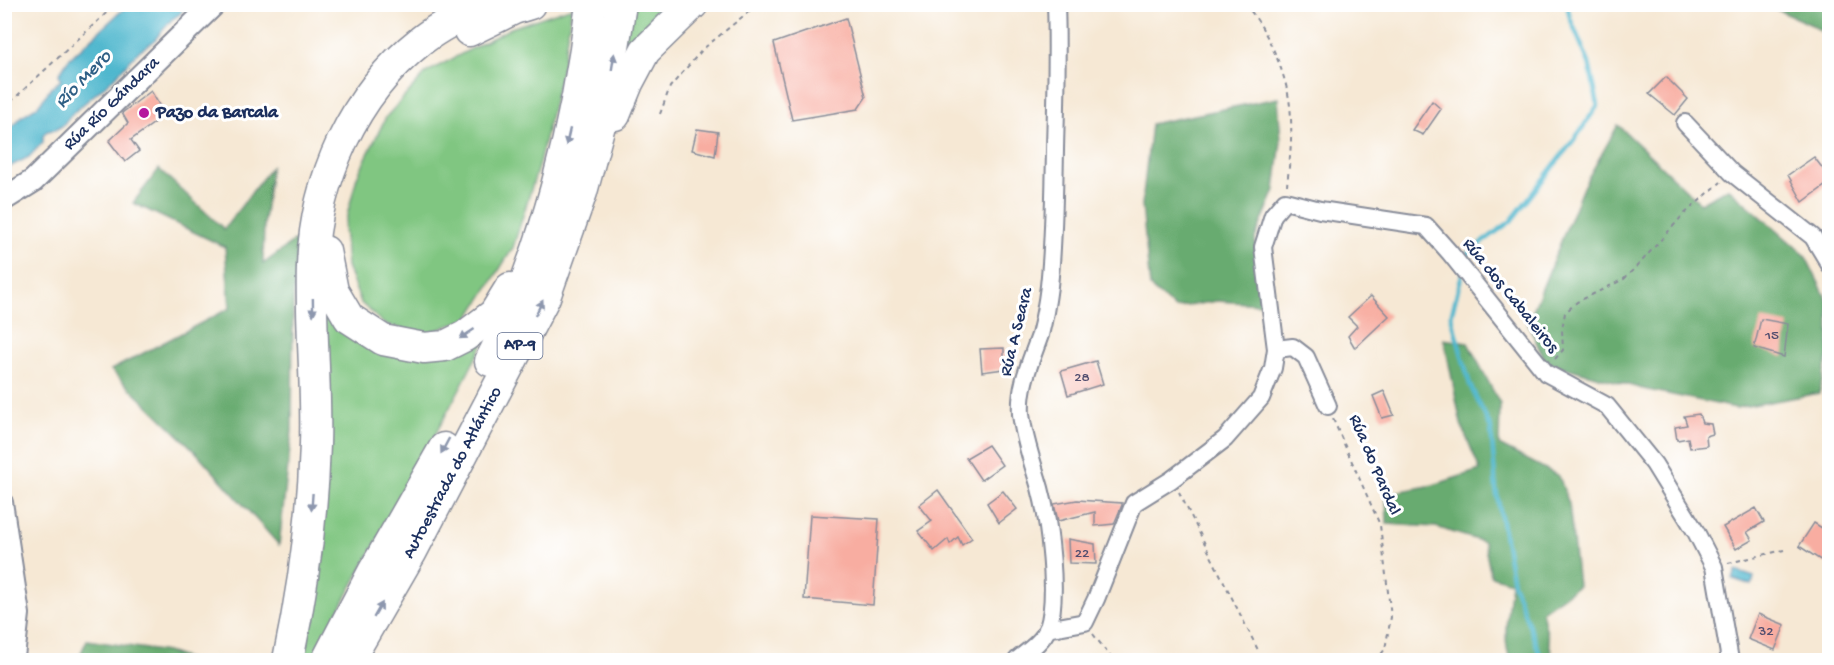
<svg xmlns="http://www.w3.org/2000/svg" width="1834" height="665" font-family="'Gochi Hand',sans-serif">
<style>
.green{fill:#80c681;stroke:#4e7a70;stroke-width:1.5}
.forest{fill:#68ab6f;stroke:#426d66;stroke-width:1.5}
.water{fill:#50b7ce;stroke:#367396;stroke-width:1.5}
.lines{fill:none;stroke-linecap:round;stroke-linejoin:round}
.stream{stroke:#50b7ce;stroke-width:4.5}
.building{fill:#f8ada1}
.minor-casing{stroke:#888c99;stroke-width:20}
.secondary-casing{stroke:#888c99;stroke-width:26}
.motorway-casing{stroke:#888c99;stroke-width:33}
.path{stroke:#888c99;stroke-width:2;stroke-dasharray:4.5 4.5;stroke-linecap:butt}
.minor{stroke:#fff;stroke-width:16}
.secondary{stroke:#fff;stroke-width:22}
.motorway{stroke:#fff;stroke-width:30}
.oneway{fill:#8d97ae}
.poi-dot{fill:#b5179e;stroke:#fff;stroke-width:2}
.labels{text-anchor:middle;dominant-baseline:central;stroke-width:6;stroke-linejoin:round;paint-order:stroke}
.number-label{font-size:15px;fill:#524e6f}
.shield{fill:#fff;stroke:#5f6d8e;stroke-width:1.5}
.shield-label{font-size:16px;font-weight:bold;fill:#1b2f5e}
.street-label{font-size:18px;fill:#1b2f5e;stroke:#fff}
.poi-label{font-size:18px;font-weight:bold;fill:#1b2f5e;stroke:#fff;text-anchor:start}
.water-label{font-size:20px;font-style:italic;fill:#2e5f85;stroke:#fff}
</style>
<rect width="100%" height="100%" fill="#fff"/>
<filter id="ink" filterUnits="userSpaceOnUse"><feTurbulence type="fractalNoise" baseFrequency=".0167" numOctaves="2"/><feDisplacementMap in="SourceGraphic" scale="12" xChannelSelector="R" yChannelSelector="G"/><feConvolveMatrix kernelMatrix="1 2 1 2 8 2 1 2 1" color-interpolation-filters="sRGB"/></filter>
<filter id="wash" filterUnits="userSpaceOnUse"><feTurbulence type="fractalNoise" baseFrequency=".008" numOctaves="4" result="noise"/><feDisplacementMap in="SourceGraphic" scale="24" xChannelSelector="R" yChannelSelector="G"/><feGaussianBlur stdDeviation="1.35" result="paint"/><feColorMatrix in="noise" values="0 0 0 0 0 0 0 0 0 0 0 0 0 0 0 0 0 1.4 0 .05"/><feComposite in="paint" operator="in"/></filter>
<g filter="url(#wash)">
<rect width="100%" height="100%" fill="#f6e8d4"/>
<g class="green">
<polygon points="626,5 681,5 620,62"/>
<polygon points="572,7 562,67 539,164 513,248 469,318 424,335 384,324 361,303 347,266 344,227 357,177 386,117 427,72 511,28"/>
<path d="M 320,287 L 385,347 L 494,322 C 437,437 372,547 312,660 L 296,660 Z"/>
</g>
<g class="forest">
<polygon points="1766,5 1829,5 1829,37 1812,25"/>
<polygon points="1278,98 1281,141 1275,190 1255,238 1261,304 1217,301 1175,308 1150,287 1142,205 1151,124"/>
<polygon points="1618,125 1700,203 1728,188 1805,255 1829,304 1829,352 1819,393 1736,408 1643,389 1545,362 1528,323 1583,187"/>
<polygon points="271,167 264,221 263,264 297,239 293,305 292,431 279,545 194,450 111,370 230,308 225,247 133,203 159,169 224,229"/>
<path d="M 1444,339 L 1468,343 L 1500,404 L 1499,445 L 1559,476 L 1569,504 L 1578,586 L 1542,611 L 1553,660 L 1511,660 C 1501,643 1509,603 1511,582 L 1491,576 L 1484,542 L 1436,527 L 1387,524 L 1386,494 L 1433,485 L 1480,470 L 1461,424 Z"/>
<polygon points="87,640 167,652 191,660 90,660 80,655"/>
</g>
<g class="water">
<polygon points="129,4 185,5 180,14 172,19 153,42 140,50 114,78 73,113 62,126 55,130 47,131 43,136 43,142 29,157 5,169 5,131 15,124 22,116 38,106 51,88 61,80 59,74 68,60"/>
<polygon points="1736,571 1754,577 1752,585 1733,579"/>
</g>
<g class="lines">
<g class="stream">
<polyline points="1465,263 1468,253 1511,221 1579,133 1598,105 1589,63 1570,18 1567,4"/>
<polyline points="1462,274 1451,316 1470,385 1491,428 1496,489 1513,583 1542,660"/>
</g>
</g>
<g id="blocks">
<g class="building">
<polygon points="846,18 866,97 858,109 792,120 774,43"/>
<polygon points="1666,77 1688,99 1675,115 1649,94"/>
<polygon points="151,91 165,115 131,140 139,151 125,162 109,141 128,123 122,113"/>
<polygon points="1432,101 1441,109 1423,135 1412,130"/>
<polygon points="697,129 718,132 715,156 692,150"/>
<polygon points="1814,157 1830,178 1830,182 1803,202 1788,175"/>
<polygon points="1371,296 1389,316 1355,348 1348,336 1357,326 1348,317"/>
<polygon points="1761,319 1788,324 1784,357 1754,348"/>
<polygon points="1004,348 1004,369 982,372 980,349"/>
<polygon points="1096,361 1103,384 1068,395 1061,371"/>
<polygon points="1384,391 1394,415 1382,418 1373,396"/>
<polygon points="1699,414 1702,423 1711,424 1713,434 1706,436 1707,446 1690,448 1688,438 1677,440 1675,427 1687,425 1684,416"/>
<polygon points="988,445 1002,465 981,480 966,458"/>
<polygon points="938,490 972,538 962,545 958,537 950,544 948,539 934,551 918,531 932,521 919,505"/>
<polygon points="1003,491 1017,509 999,523 987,503"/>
<polygon points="1077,500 1122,503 1122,505 1114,524 1095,526 1095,512 1058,521 1054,504"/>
<polygon points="1756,508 1764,522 1747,532 1752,540 1736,549 1723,527"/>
<polygon points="810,515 879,519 873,605 804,599"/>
<polygon points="1814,523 1830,533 1830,557 1825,563 1799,546"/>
<polygon points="1068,539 1095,544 1096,564 1069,563"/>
<polygon points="1758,614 1785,625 1775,650 1748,639"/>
</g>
</g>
</g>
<g filter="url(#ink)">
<use href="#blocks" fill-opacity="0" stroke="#888c99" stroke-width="1.5"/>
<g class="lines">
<g class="minor-casing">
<g id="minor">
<polyline points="1685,123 1732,173 1813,237 1830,265"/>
<polyline points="1276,349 1293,347 1306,357 1328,406"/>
<polyline points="4,502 21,614 16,657 13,660"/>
<polyline points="1047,629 1085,622 1096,599 1134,503 1171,480 1225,439 1261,398 1273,368 1276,349 1263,247 1273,215 1285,201 1320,210 1426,226 1450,253 1546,373 1607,406 1654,464 1696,532 1714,567 1730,660"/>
<path d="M 1017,660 C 1028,651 1043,641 1048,628 C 1059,596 1049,521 1040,488 C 1033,464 1024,439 1021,414 C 1019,385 1031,361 1040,335 C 1044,319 1047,302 1049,286 C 1054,241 1054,195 1055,150 C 1056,101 1058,53 1056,4"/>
</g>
</g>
<g class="secondary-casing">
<polyline id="secondary" points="4,199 33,181 214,4"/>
</g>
<g class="motorway-casing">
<g id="motorway">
<polyline points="469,31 514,9 530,4"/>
<polyline points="615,115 628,83 645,51 693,4"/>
<polyline points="325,251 333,291 349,318 383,340 424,348 445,346 465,336 494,314 510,288"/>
<path d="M 490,361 C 544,258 578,120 591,4"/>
<path d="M 288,660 C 303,589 313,517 315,444 C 317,385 310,325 312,266 C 315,180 353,94 422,40 C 441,25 464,14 486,4"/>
<polyline points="327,660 373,572 444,448"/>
<polyline points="349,660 411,553 545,297 582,192 603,114 621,4"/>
</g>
</g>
<g class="path">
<path d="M 1245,4 C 1267,29 1286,72 1290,106 C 1293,132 1290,159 1287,185"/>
<polyline points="4,108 116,4"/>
<polyline points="660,114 670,87 703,49 758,4"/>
<polyline points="1555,359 1563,350 1562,329 1565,313 1577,302 1624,279 1642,261 1683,215 1721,182"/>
<polyline points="1333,419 1380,525 1391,617 1385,649 1377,660"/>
<polyline points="1179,492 1258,650"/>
<polyline points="1728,563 1784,550"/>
<polyline points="1093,634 1113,660"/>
</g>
<use href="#minor" class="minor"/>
<use href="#secondary" class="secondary"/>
<use href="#motorway" class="motorway"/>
</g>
<defs><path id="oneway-solid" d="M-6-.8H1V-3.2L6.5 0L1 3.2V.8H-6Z" transform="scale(1.5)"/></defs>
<g class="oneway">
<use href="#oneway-solid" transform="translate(613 62) rotate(-81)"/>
<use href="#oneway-solid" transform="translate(568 137) rotate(103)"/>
<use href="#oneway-solid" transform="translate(313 307) rotate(89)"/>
<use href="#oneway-solid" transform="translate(539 308) rotate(-63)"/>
<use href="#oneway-solid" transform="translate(467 334) rotate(147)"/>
<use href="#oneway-solid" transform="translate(445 446) rotate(118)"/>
<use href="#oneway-solid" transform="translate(312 502) rotate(94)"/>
<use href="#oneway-solid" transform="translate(378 610) rotate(-60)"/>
</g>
</g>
<circle class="poi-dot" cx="144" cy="113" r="6"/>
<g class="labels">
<g class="number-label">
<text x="1772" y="336">15</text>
<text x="1082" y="378">28</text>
<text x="1082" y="554">22</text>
<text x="1766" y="632">32</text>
</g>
<rect class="shield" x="497.5" y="333" width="45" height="26" rx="4.5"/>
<g class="shield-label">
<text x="520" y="346">AP-9</text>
</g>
<g class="street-label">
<text transform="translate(112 104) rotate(-44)">Rúa Río Gándara</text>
<text transform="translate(1510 296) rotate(51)">Rúa dos Cabaleiros</text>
<text transform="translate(1017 332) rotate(-76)">Rúa A Seara</text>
<text transform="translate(1374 465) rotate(67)">Rúa do Pardal</text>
<text transform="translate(453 473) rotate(-62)">Autoestrada do Atlántico</text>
</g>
<g class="poi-label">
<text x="156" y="113">Pazo da Barcala</text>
</g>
<g class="water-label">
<text transform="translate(84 80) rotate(-46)">Río Mero</text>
</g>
</g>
<rect width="1834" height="665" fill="none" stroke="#fff" stroke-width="24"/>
</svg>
